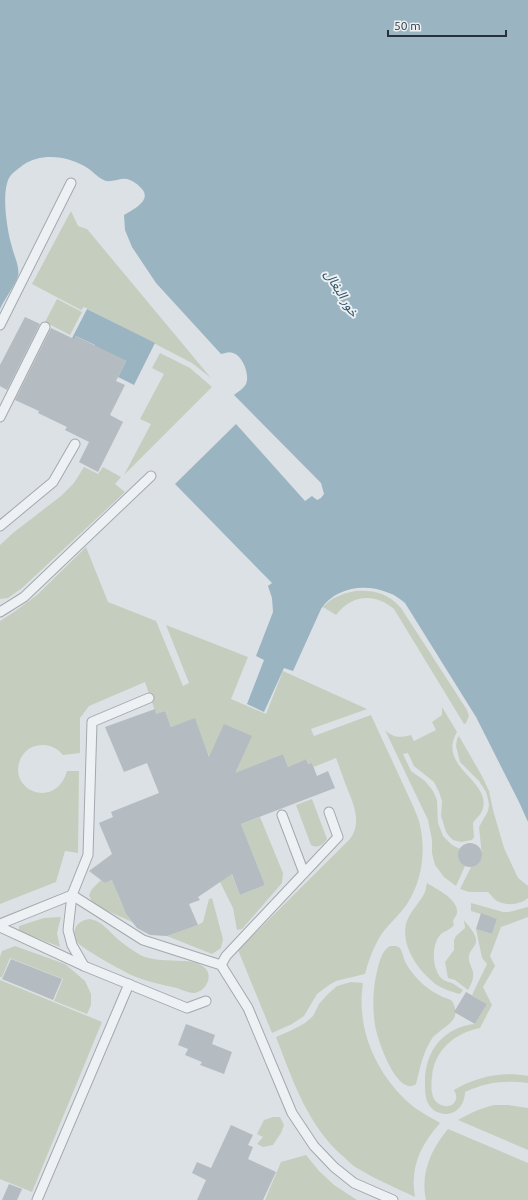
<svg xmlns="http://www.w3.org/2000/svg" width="528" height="1200" font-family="Ubuntu,'Noto Sans Arabic',sans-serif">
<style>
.green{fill:#c5cebe}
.water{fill:#9ab4c1}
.building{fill:#b4bbc1}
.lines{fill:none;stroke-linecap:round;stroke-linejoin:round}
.lane-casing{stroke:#a2a9ae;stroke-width:11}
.lane{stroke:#eef1f4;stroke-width:9}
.labels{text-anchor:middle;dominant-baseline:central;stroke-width:4;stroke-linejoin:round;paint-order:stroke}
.water-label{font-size:13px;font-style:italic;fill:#365569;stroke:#ebf0f3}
</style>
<rect width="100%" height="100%" fill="#dce1e5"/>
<g class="green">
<polygon points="71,211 78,226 87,229 211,378 192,363 84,307 81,310 32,284"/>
<polygon points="57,299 82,312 70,335 45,322"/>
<polygon points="160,353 190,368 212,387 124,475 151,424 140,419 164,374 152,368"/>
<polygon points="84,467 98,474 103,467 121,477 115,484 125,492 22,588 8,598 0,599 0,545 13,533 61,496 74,483"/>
<path d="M 86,547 L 108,602 L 156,621 L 183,686 L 189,683 L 166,625 L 248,657 L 231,699 L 266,714 L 283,671 L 367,709 L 311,729 L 314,736 L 371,715 L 414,808 C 416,814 419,819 420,825 C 426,852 422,881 407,904 C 398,917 385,927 378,940 C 372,951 368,962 365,974 L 336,981 L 329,985 L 317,994 L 304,1016 L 292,1024 L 272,1033 L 238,950 L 350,839 C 362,823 354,805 347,788 C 343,778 340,768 336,758 L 314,767 L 312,763 L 308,764 L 306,759 L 288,767 L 283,754 L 226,777 L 214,770 L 195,719 L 171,727 L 165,711 L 156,714 L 145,682 L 89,706 L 80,718 L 80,753 L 63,755 C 56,747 47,743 36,746 C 29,747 23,753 20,760 C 8,791 56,810 67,771 L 79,771 L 78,853 L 65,851 L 56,882 L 0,904 L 0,621 L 14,612 L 37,595 Z"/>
<path d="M 355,591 C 375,590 387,593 401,608 L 467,710 L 469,716 L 466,723 L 464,724 L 394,609 C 375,593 352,594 336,615 L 323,607 C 332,597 342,594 355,591 Z"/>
<path d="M 442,707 L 457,732 C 436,768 494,781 482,811 C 480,816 475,819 473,823 L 474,837 L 472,840 L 461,842 L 453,840 L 449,836 L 446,832 L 443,822 L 441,816 L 442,801 L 439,792 L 434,782 L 414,766 L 408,753 L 403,754 L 411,771 L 425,781 L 433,791 L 437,800 L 438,823 L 443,836 L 452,845 L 460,849 C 457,856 459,862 465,866 L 456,886 L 444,877 L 435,865 L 432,853 L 432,840 L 428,820 L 385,730 C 393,738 401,738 411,735 L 414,741 L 436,730 L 432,722 L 442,715 Z"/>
<path d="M 459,736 L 482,776 L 489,791 L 493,810 L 504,848 L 518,878 L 528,886 L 528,898 C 520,905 506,906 497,901 C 494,899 491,895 488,892 L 469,892 L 460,889 L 471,867 C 477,866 481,862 482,856 L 479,827 L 488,811 L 489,805 L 488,799 L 486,792 L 479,781 L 460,762 L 456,746 L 457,739 Z"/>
<path d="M 312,799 L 327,839 C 323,845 317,849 311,845 L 296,805 Z"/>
<polygon points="260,817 283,873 282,883 242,929 237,930 233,908 220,882 217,852 232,875 240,895 265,885 241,824"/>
<polygon points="141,868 139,884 117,893 126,914 132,922 101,908 92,902 89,895 92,889 101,880 105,883"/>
<path d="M 427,883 C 436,889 455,897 457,910 C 458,914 454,918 453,921 L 454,925 C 450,930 445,931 441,934 C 431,944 432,968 441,978 C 444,981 449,982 452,983 C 456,985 459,988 463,990 L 460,994 C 452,992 443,989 437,985 C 419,972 401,947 406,924 C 409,912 420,903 425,892 C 426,889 426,886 427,883 Z"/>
<polygon points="212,898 223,939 221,948 212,954 167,936 198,925 203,922 209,899"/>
<path d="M 471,903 L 503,912 L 509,912 L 528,907 L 528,917 L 501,927 L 490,956 L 495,966 L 483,987 L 492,1005 L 480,1028 C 455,1033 434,1050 432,1077 C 431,1084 431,1093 434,1099 C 439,1107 453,1110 456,1099 C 457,1095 455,1093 454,1090 C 476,1077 502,1071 528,1076 L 528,1083 C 506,1080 486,1082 465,1092 C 465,1096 464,1100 462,1104 C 455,1117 437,1117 429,1105 C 425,1099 425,1090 425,1084 C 424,1052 443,1027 475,1024 L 487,1004 L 472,995 L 487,964 L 482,958 L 476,929 L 492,934 L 497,919 L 471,911 Z"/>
<polygon points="61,917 57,933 60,947 19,931 19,926 44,918"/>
<path d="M 89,919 C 102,920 110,933 120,941 C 126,946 134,951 140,955 C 152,961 169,960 182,961 C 190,961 199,962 205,968 C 214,977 205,992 194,993 C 189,993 182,990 177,988 C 163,985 149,982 136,977 C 126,973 82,949 76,941 C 74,938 74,932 75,929 C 77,923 83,920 89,919 Z"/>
<path d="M 464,920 C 468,926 475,932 476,939 C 477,947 469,950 469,956 C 468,961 471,965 472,969 C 475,976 472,983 468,990 L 455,980 L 448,978 L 445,962 L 454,950 L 454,940 L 456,936 L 465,928 Z"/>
<polygon points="15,946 65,964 85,981 91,994 91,1005 87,1014 54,1001 63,979 10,958 2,977 0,977 0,957 2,951"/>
<path d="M 390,946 L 396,946 L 400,948 C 402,951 403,955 404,959 C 408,969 417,979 425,986 C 430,990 435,993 441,996 C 444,998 449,998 452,1001 C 455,1005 456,1011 455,1016 C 453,1023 439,1031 433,1037 C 423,1051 420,1068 416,1084 C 397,1098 377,1039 375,1025 C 372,1006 373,986 378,967 C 380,959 383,950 390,946 Z"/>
<polygon points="0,980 102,1022 32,1192 0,1179"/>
<path d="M 351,982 L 363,983 C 356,1028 375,1072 409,1103 C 418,1111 430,1117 440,1123 C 420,1146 410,1167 415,1197 C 396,1188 375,1179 357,1168 C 353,1166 349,1162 345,1158 C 308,1127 293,1081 276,1037 L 292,1030 L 305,1023 L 313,1016 L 319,1004 L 328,994 L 337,986 Z"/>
<path d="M 494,1105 L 508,1105 L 528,1108 L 528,1150 L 458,1120 C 470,1113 481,1108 494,1105 Z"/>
<polygon points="273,1117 280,1117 284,1125 281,1133 273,1145 263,1147 257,1144 263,1137 257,1134 264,1120"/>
<path d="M 448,1129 L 528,1163 L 528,1200 L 426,1200 C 420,1174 431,1149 448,1129 Z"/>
<polygon points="306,1155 319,1171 334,1185 357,1200 265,1200 281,1162"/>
</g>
<g class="water">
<path d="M 0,0 L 528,0 L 528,822 L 519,802 L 476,717 L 405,603 C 400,599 395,595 389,593 C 365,583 336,587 321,609 L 293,671 L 284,668 L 264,712 L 247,704 L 264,660 L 256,656 L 273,612 L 272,598 L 268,586 L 272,583 L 175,484 L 236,424 L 305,501 L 312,496 L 317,500 L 321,498 L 324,494 L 321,483 L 234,395 C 238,392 244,388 246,384 C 250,375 243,356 233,353 C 229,351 225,353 221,354 L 156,283 L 132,247 L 125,230 L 124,215 C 134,209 154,199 140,187 C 136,183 133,181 127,179 C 121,178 113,182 106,181 C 100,179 94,173 89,169 C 70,156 42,152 23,165 C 19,168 14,172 11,175 C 0,188 7,231 12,247 C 14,256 20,267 18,276 C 15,285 4,300 0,309 Z"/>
<polygon points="87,309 155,343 134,385 118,377 126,361 103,350 99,357 84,365 95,345 76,336 70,347 68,346"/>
</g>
<g class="building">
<polygon points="25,317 40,324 7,390 0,386 0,365"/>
<polygon points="51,328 74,339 76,336 126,361 116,381 125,385 110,415 123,422 98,472 79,462 89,442 65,430 67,427 38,413 39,411 15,400"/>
<polygon points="155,709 156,714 165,711 171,727 195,718 209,757 224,724 252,736 235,773 283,754 288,767 306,759 308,764 312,763 317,776 328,771 335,788 241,824 265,885 240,895 232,874 198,897 200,900 189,904 198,925 167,936 150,935 137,928 126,914 112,880 105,883 89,871 112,854 99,823 113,817 111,812 159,793 147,763 124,772 105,727"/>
<circle cx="470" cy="855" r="12"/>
<polygon points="481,913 497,919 492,934 476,929"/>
<polygon points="11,959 62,979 53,1000 2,979"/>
<polygon points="466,992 487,1004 475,1024 454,1012"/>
<polygon points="186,1024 215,1035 212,1044 232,1052 224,1074 200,1065 202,1062 185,1055 188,1049 178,1045"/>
<polygon points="231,1125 253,1135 248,1145 253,1147 248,1159 276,1172 263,1200 197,1200 206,1180 192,1173 197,1162 211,1168"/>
<polygon points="9,1184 22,1189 17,1200 2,1200"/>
</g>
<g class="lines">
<g class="lane-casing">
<g id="lane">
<polyline points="0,325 71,183"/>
<polyline points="0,417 45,327"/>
<polyline points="0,526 53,482 75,444"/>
<polyline points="0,612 24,597 151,476"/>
<polyline points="282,815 304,873"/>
<polyline points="72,895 143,940 221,965 248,1008 292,1113 314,1146 334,1167 354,1183 393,1200"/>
<polyline points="0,924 72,895"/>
<polyline points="0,927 84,966 187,1008 206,1001"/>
<polyline points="221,965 226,956 338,837 329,812"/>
<polyline points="84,966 72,945 68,930 72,895 88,855 92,722 149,698"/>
<polyline points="37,1200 129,984"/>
</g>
</g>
<use href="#lane" class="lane"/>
</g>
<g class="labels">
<g class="water-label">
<text transform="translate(342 293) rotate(58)">خور البغال</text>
</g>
</g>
<path d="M388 30v6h118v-6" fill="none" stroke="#283139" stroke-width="2"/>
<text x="394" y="30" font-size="12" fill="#283139" stroke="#ebf0f3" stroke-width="3" paint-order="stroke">50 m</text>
</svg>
